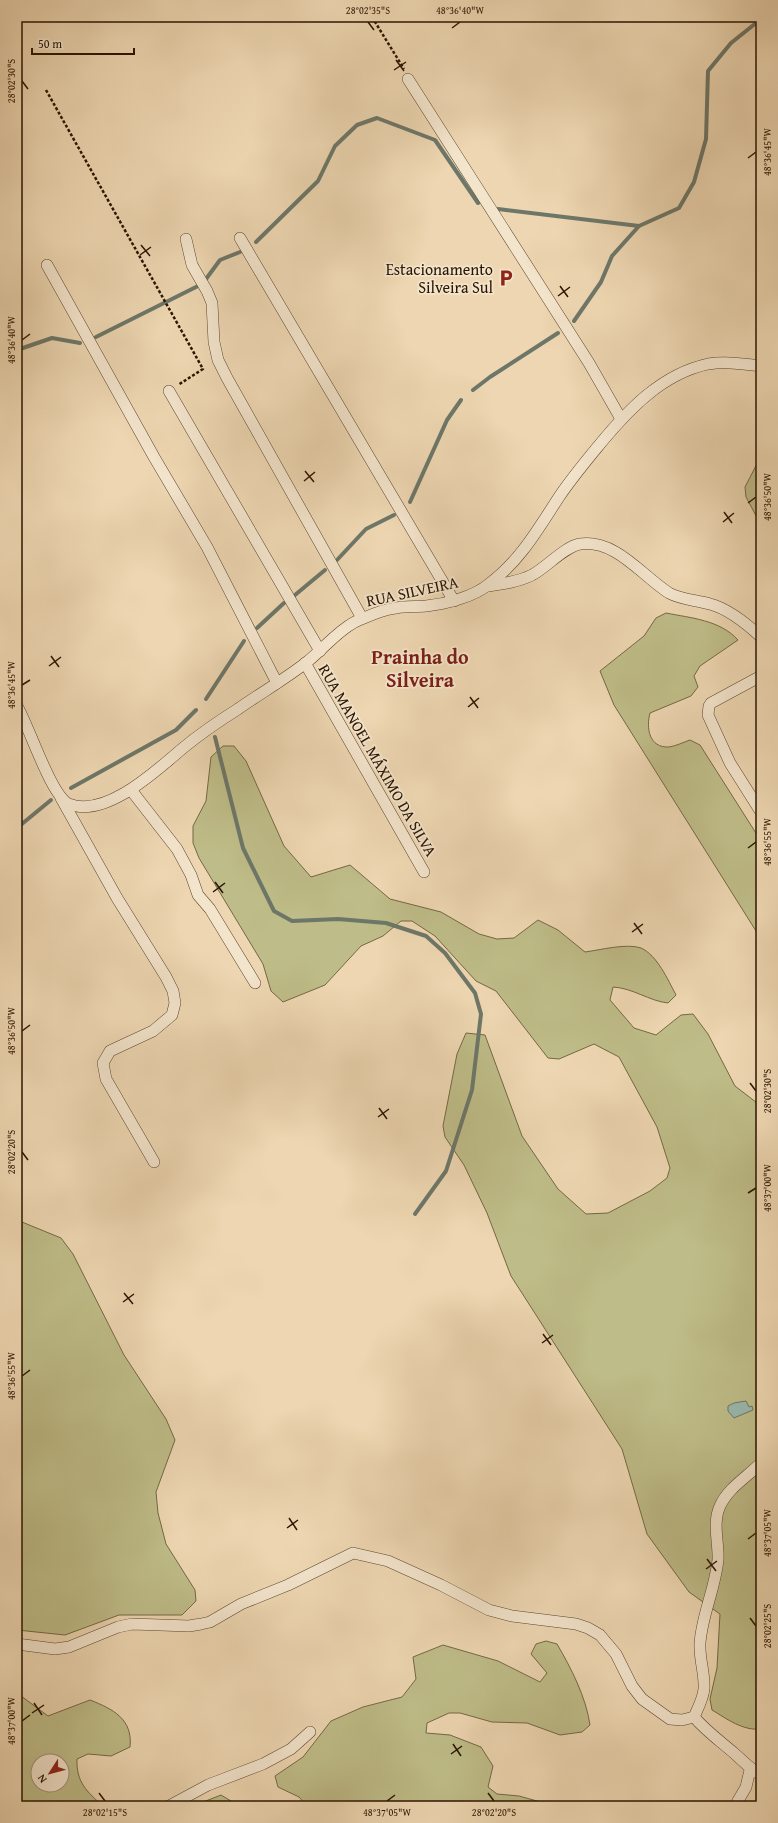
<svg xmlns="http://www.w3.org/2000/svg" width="778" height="1823" font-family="'Gentium Book Plus',serif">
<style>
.green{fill:#bebc88;stroke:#746844;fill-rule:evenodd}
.water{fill:#99b9af;stroke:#6d7769}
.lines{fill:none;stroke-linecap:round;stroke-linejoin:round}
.stream{stroke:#6d7769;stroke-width:4}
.minor-casing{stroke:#5b452c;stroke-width:12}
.path{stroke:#2a1500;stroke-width:2.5;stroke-dasharray:3 2;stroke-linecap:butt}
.minor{stroke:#f3e4cc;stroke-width:11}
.ticks{fill:none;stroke:#2a1500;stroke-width:1.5}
.labels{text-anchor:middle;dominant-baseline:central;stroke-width:3.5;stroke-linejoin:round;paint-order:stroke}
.poi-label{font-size:16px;fill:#2a1500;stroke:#f3e4cc;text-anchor:end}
.street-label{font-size:16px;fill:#2a1500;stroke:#f3e4cc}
.district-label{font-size:20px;font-weight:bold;fill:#7a1f14;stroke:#f3e4cc}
.neatline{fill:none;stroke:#2a1500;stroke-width:1.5}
.ticks-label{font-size:10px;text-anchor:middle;fill:#2a1500}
</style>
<rect width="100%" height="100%" fill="#edd6b1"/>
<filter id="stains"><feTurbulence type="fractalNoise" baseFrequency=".005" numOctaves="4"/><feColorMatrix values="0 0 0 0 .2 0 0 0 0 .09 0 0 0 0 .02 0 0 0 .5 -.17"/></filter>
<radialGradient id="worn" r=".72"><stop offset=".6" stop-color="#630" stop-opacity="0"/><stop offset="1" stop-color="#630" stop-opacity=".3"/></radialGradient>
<g class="green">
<polygon points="761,456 761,525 746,497 745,487"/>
<path d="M 666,613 C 691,618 720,620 738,640 L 700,666 L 694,676 L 698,687 L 691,696 L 650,713 C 646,728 649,748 669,747 C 676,746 684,742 690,740 L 700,745 L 761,841 L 761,939 L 614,705 L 600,671 L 644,636 L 656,618 Z"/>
<path d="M 223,746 L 234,746 L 246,761 L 284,846 L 311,877 L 350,865 L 390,899 L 441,912 L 479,934 L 497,939 L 514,938 L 538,920 L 558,930 L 585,952 C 600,950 627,943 641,948 C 657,955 668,980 676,995 L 668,1003 C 649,1001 633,988 613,987 L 610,1000 L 634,1028 L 656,1035 L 681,1015 L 693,1014 L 708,1034 L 735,1086 L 761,1106 L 761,1729 C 743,1731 727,1719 712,1710 L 710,1699 L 717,1668 L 720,1614 L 689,1592 L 647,1534 L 622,1449 L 511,1276 L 487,1213 L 464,1165 L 445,1137 L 443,1126 L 457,1054 L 466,1033 L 485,1035 L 522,1136 L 558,1189 L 586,1214 L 608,1213 L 650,1191 L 667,1178 L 670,1168 L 657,1127 L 619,1057 L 594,1044 L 559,1059 L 548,1058 L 496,991 L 476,981 L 435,936 L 412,921 L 401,921 L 383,936 L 361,946 L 325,985 L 283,1002 L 271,991 L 263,964 L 199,858 L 193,843 L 193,826 L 206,801 L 211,757 Z"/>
<polygon points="17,1220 61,1238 73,1254 124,1355 166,1419 175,1440 156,1492 158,1513 166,1544 195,1590 196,1601 182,1615 119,1615 65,1635 17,1630"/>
<path d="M 546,1641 L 557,1644 C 571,1668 586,1697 590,1725 L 582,1732 L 560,1735 L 527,1723 L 492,1722 L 460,1713 L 449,1713 L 427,1723 L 426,1733 L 450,1735 L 481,1747 L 493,1766 L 488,1787 L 497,1794 L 519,1796 L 555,1806 L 307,1806 L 299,1797 L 278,1787 L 275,1776 L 303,1757 L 331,1721 L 363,1707 L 402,1697 L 416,1679 L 413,1657 L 443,1645 L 498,1661 L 540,1682 L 547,1673 L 531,1654 L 536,1644 Z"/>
<path d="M 17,1693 L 48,1716 L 90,1700 C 113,1709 133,1719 130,1747 L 111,1756 L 88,1754 L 77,1759 C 76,1782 87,1792 103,1806 L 17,1806 ZM 38,1761 L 62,1761 L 62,1785 L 38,1785 Z"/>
<polygon points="221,1795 231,1801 234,1806 193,1806"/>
</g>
<polygon class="water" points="746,1401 749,1407 752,1406 753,1410 734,1418 728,1411 728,1406 734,1403"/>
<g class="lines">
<g class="stream">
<polyline points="498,209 639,226"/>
<polyline points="256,242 318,181 335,146 357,125 377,118 435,140 478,203"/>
<polyline points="206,279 220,260 240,252"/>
<polyline points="574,321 601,282 612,256 639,226 679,208 694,182 706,139 708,71 731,43 761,19"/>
<polyline points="96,337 198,286"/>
<polyline points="17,350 52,338 80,343"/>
<polyline points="473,390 490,377 558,333"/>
<polyline points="410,502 447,420 461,400"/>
<polyline points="337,560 366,529 394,515"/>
<polyline points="295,595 325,570"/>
<polyline points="257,628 284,603"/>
<polyline points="206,699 244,641"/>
<polyline points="215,737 243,848 274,911 292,921 338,919 386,923 426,936 445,953 475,993 481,1014 472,1090 446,1171 415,1214"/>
<polyline points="71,788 176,730 196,710"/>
<polyline points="17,828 51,800"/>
</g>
<g class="minor-casing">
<g id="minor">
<polyline points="408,79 589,363 621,419"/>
<polyline points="240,238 454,601"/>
<polyline points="186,239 192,265 207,291 212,303 214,342 218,360 227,378 362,618"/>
<polyline points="47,265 154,457 207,547 277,683"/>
<polyline points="169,391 320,651"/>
<path d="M 488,586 C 502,584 518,582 532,575 C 547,567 564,547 580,544 C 616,539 642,576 669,593 C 682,600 696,600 710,604 C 729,609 747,624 761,637"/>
<polyline points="305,663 424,872"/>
<polyline points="761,676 711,703 709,706 708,715 730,763 761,812"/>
<path d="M 17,706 C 29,726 51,796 69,804 C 106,819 158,769 183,748 C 200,734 219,721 238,709 C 261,693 285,679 307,662 C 323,649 344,624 364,618 C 373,614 387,609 396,608 C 406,606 416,607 426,606 C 445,604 474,597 489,584 C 520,561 538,529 559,497 C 571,479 586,461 600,444 C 629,409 662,374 708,364 C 726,361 743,364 761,366"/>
<polyline points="131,790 177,849 191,875 198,895 210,909 255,983"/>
<polyline points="61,798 117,898 166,977 173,991 175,1003 172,1015 153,1031 110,1051 103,1063 106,1079 154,1162"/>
<polyline points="17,1644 55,1649 69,1647 118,1627 132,1624 189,1626 201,1624 210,1622 241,1604 288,1585 353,1553 388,1561 441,1585 489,1610 512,1616 576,1624 588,1628 600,1635 616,1654 632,1686 642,1699 670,1719 682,1720 694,1717"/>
<path d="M 694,1717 C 698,1708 703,1699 704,1689 C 705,1673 699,1659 700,1643 C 702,1615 715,1589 718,1560 C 719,1543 712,1523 720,1506 C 728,1488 747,1477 761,1463"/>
<path d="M 694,1717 C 706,1731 720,1741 734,1753 C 743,1761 750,1769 761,1775"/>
<polyline points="169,1806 208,1785 263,1764 291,1749 310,1732"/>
<polyline points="735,1806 746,1787 750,1770"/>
</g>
</g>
<g class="path">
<polyline points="372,17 404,69"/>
<polyline points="46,90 203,369 178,385"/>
</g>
<use href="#minor" class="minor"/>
</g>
<path class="ticks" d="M 368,22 L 374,30M 452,28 L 460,22M 396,60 L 404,71M 394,70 L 406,62M 22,81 L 28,89M 748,158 L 756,152M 141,245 L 150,256M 140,255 L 151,247M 560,286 L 568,297M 558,296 L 570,287M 22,340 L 30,334M 305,471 L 314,482M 304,481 L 315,472M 748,503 L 756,497M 724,512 L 732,523M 723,522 L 734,513M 51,656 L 59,667M 49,666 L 61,657M 22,685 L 30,680M 470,697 L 478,708M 468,707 L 479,698M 748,848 L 756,842M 215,882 L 223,893M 213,892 L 225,883M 634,923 L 642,934M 632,932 L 643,924M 22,1031 L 30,1025M 750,1083 L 756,1091M 379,1108 L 387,1119M 378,1117 L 389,1109M 22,1152 L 28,1160M 748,1193 L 756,1188M 124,1293 L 133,1304M 123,1302 L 134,1294M 543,1334 L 551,1345M 542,1343 L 553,1335M 22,1376 L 30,1370M 289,1518 L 297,1530M 287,1528 L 298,1520M 748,1539 L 756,1533M 707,1559 L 716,1571M 706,1569 L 717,1561M 750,1618 L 756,1626M 34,1703 L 42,1715M 32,1713 L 44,1705M 22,1721 L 30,1715M 453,1744 L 461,1756M 451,1754 L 462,1746M 99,1793 L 105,1801M 488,1793 L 494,1801M 387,1801 L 395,1795"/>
<defs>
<g id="parking-bare" transform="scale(1.38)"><path d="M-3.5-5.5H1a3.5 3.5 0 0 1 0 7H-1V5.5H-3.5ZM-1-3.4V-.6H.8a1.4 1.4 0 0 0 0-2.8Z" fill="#8f2418" stroke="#f3e4cc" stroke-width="2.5" paint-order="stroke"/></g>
</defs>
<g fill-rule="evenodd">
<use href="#parking-bare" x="506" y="278"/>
</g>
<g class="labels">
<g class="poi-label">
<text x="493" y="269">Estacionamento<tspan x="493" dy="18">Silveira Sul</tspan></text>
</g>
<g class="street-label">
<text transform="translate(412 591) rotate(-12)">RUA SILVEIRA</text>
<text transform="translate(378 760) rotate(60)">RUA MANOEL MÁXIMO DA SILVA</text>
</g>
<g class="district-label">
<text x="420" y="656">Prainha do<tspan x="420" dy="23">Silveira</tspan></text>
</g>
</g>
<rect width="778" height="1823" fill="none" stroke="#edd6b1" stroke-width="44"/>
<g transform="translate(50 1773) rotate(234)"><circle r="19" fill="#f3e4cc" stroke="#a3917a"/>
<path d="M0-3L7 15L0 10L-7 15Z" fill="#8f2418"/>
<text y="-6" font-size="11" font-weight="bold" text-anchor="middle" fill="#2a1500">N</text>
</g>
<path d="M32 48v6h102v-6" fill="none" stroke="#2a1500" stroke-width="2"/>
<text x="38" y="48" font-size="12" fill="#2a1500" stroke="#f3e4cc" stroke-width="3" paint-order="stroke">50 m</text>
<rect x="22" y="22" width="734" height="1779" class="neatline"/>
<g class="ticks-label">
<text x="368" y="14">28°02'35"S</text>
<text x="460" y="14">48°36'40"W</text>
<text transform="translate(11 81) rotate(-90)" y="4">28°02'30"S</text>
<text transform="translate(767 152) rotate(-90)" y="4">48°36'45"W</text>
<text transform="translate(11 340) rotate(-90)" y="4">48°36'40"W</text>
<text transform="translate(767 497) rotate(-90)" y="4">48°36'50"W</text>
<text transform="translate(11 685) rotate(-90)" y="4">48°36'45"W</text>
<text transform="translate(767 842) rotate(-90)" y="4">48°36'55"W</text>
<text transform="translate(11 1031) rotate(-90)" y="4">48°36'50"W</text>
<text transform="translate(767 1091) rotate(-90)" y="4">28°02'30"S</text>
<text transform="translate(11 1152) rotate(-90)" y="4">28°02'20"S</text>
<text transform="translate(767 1188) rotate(-90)" y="4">48°37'00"W</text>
<text transform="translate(11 1376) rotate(-90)" y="4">48°36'55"W</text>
<text transform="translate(767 1533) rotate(-90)" y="4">48°37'05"W</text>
<text transform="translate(767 1626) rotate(-90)" y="4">28°02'25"S</text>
<text transform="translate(11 1721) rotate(-90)" y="4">48°37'00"W</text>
<text x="105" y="1816">28°02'15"S</text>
<text x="387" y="1816">48°37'05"W</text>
<text x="494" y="1816">28°02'20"S</text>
</g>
<rect width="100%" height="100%" filter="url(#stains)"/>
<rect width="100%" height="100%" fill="url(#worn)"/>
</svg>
